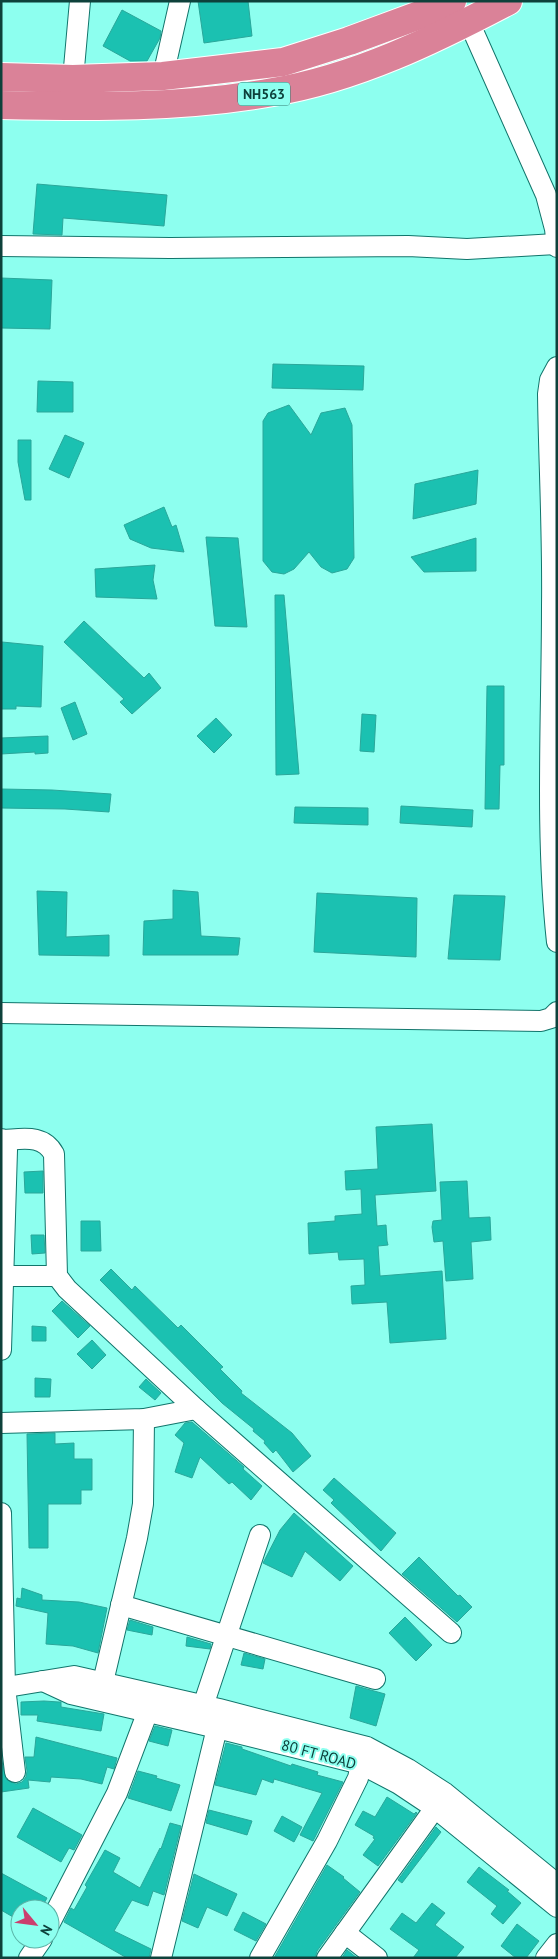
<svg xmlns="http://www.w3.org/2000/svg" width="558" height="1959" font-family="'PT Sans',sans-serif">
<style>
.building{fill:#1bc1b1;stroke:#2aa79a}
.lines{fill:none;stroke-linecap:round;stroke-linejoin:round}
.minor-casing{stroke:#11756b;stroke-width:22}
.highway-casing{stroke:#fff;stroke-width:30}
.minor{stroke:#fff;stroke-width:20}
.highway{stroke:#da8298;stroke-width:28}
.labels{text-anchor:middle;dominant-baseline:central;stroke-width:4;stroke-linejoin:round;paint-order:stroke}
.shield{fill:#8dffef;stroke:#337a71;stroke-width:1}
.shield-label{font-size:14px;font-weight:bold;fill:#0d413b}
.street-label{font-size:15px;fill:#0d413b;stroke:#8dffef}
</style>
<rect width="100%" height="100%" fill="#8dffef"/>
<g class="building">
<polygon points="198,1 248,1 252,36 204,43"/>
<polygon points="122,10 161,31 160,38 147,61 130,61 103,46"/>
<polygon points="37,184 167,195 164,226 63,218 62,235 33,234"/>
<polygon points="1,278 52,280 50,329 1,328"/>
<polygon points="273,364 364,366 363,390 272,388"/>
<polygon points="38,381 73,382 73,412 37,412"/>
<polygon points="289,405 311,435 321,413 345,408 352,425 354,558 347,569 332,573 321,567 309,552 294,569 284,574 272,572 263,561 263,421 268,413"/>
<polygon points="65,435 84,443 69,478 49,469"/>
<polygon points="18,440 31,440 31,500 25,500 18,462"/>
<polygon points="478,470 476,504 413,519 415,484"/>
<polygon points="164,507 172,527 176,525 184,552 151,548 130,539 124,525"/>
<polygon points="206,537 238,538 247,627 215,626"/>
<polygon points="476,538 476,571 424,572 411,557"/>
<polygon points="155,565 153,580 157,599 96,597 95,569"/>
<polygon points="275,595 284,595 299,774 276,775"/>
<polygon points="84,621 144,678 149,673 161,688 132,714 120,702 124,699 64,642"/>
<polygon points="2,642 43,646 41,707 16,706 16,709 1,709"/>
<polygon points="487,686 504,686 504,765 500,765 499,809 485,809"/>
<polygon points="75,702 87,734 73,740 61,708"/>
<polygon points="362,714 376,715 374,752 360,751"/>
<polygon points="216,718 232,735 214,753 197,736"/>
<polygon points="48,736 48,753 35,754 35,752 1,754 1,738"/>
<polygon points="1,789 52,790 111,794 109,812 65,809 1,808"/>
<polygon points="401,806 473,810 472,827 400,823"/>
<polygon points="295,807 368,808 368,825 294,823"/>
<polygon points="173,890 198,892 201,936 240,938 238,955 143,955 144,921 173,919"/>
<polygon points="37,891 67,892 66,937 109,935 109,956 39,955"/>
<polygon points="317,893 417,898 416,957 314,952"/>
<polygon points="454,895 505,896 500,960 448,959"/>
<polygon points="432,1124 436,1191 375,1195 377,1226 386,1225 387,1241 388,1245 378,1246 380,1276 442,1271 446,1339 390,1343 387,1302 352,1304 351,1286 365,1285 364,1259 339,1260 338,1252 309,1254 308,1223 335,1221 335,1216 362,1214 361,1189 346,1190 345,1171 378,1169 376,1127"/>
<polygon points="43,1171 43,1193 25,1193 24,1172"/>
<polygon points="467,1181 469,1218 490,1217 491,1240 471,1242 473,1279 446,1281 443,1241 434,1242 432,1227 433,1221 442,1220 440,1182"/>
<polygon points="81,1221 100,1221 101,1251 81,1251"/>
<polygon points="31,1235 44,1235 45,1253 32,1254"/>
<polygon points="111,1269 132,1290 135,1286 178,1328 181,1325 223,1367 220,1369 242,1391 241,1393 292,1433 311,1456 293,1472 276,1450 273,1453 264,1443 265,1441 253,1431 254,1429 222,1403 100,1280"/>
<polygon points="62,1301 90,1326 78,1338 52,1311"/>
<polygon points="32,1326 46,1327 46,1341 32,1341"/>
<polygon points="92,1340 106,1355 92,1369 77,1354"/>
<polygon points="35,1378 51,1379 50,1397 35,1397"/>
<polygon points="146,1379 161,1393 155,1400 139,1387"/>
<polygon points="192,1422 244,1467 243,1469 262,1486 251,1500 232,1482 229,1484 200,1457 192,1478 175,1472 184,1443 175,1435 185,1423"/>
<polygon points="55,1433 55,1444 74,1443 74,1459 92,1459 92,1490 81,1490 81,1504 48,1504 48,1548 29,1548 27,1434"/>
<polygon points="334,1478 396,1533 381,1551 331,1503 334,1500 323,1490"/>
<polygon points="294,1513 353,1566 340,1581 305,1551 292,1577 263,1563 280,1530"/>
<polygon points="419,1557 458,1596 460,1595 472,1607 457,1622 402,1574"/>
<polygon points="22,1588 42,1595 42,1600 79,1602 107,1608 98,1653 73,1646 46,1644 48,1613 16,1606 17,1598 21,1599"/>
<polygon points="405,1617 432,1645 416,1661 389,1633"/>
<polygon points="130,1620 153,1627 152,1635 127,1630"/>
<polygon points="187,1637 211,1644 210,1649 186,1646"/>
<polygon points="244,1653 265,1659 263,1669 241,1665"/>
<polygon points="356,1686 385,1694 376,1726 350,1718"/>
<polygon points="44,1701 59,1702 61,1702 61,1707 104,1714 101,1731 37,1721 38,1715 21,1715 21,1702"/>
<polygon points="155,1726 172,1730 168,1746 149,1741"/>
<polygon points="36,1737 117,1758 114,1769 107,1767 102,1784 81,1779 51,1777 50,1782 28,1780 29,1788 1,1792 1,1757 6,1779 16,1784 22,1782 26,1777 27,1771 25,1757 34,1757"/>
<polygon points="226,1743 242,1747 242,1749 291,1766 292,1764 318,1772 317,1775 343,1782 313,1841 300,1835 322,1793 274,1779 273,1783 262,1779 256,1795 215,1785"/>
<polygon points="138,1771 157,1776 156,1778 180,1785 171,1811 128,1798"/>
<polygon points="387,1797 414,1814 416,1812 417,1813 378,1866 363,1855 375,1839 373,1838 374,1836 355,1825 363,1811 375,1817"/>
<polygon points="33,1808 82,1835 74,1850 69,1848 61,1862 17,1837"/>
<polygon points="209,1810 252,1821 247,1835 206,1823"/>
<polygon points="282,1816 302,1827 294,1842 274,1831"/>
<polygon points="170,1823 181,1826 164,1895 153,1891 148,1906 132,1900 114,1931 151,1949 149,1958 127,1958 64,1922 71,1908 74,1910 87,1887 85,1885 105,1850 120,1858 113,1872 140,1888 160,1848 161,1849"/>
<polygon points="436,1827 441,1832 402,1883 398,1880"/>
<polygon points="327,1865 344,1877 343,1878 360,1892 317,1951 315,1958 274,1958"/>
<polygon points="479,1867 509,1890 507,1891 521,1903 503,1924 491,1914 497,1906 467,1882"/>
<polygon points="1,1873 47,1898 41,1909 20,1909 20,1921 1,1910"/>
<polygon points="194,1874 237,1894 227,1916 207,1907 198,1928 182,1921"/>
<polygon points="432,1903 445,1913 435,1925 464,1947 455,1958 413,1958 419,1950 390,1929 402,1913 416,1923"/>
<polygon points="243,1912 266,1924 256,1941 234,1930"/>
<polygon points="517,1924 539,1941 526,1958 516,1958 501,1946"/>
<polygon points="347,1950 357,1958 342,1958"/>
</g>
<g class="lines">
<g class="minor-casing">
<g id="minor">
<polyline points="469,22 546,195 555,229 557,247"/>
<polyline points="163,76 180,1"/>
<polyline points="73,79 80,1"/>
<polyline points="1,246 170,248 408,246 467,249 556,244"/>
<path d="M 557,367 L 550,380 L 548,394 C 549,464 553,535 552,606 C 552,717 545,831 557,942"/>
<polyline points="1,1013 541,1021 551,1018 557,1012"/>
<polyline points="1,1139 4,1140 7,1150 1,1350"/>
<path d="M 4,1140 C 23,1139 43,1134 54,1154 L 57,1276 L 67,1289 L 196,1409 L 451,1633"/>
<polyline points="1,1276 57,1276"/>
<polyline points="1,1423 144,1419 196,1409"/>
<polyline points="1,1513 5,1687 15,1772"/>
<polyline points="121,1605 375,1679"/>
<polyline points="43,1681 71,1694 217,1728 361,1764 399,1784 435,1808 557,1907"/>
<polyline points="103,1682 137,1538 143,1504 144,1419"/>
<polyline points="1,1688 74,1676 219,1709 367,1747 408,1769 445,1793 557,1884"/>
<polyline points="203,1706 260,1535"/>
<polyline points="50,1923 117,1793 148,1711"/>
<polyline points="345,1933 377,1958"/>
<polyline points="29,1958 42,1939"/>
<polyline points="161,1958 217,1728"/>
<polyline points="260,1958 327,1841 358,1778 361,1764"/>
<polyline points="327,1958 435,1808"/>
<polyline points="546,1958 557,1944"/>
</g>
</g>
<g class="highway-casing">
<g id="highway">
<polyline points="1,77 73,79 163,76 283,62 349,41 441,7 452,1"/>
<path d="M 1,105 C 92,107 183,108 273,92 C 356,78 434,40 508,1"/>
</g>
</g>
<use href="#minor" class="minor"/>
<use href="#highway" class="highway"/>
</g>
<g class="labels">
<rect class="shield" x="238" y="82.5" width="52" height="23" rx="4"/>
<g class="shield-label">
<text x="264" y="94">NH563</text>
</g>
<g class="street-label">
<text transform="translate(319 1754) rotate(15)">80 FT ROAD</text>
</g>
</g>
<rect width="558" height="1959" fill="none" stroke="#0d413b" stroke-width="5"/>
<g transform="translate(35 1924) rotate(119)"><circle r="24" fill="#8dffef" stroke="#5ab3a7"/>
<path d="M0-4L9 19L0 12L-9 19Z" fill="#cb3e6e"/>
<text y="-8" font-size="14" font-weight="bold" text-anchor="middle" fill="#0d413b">N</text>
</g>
</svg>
